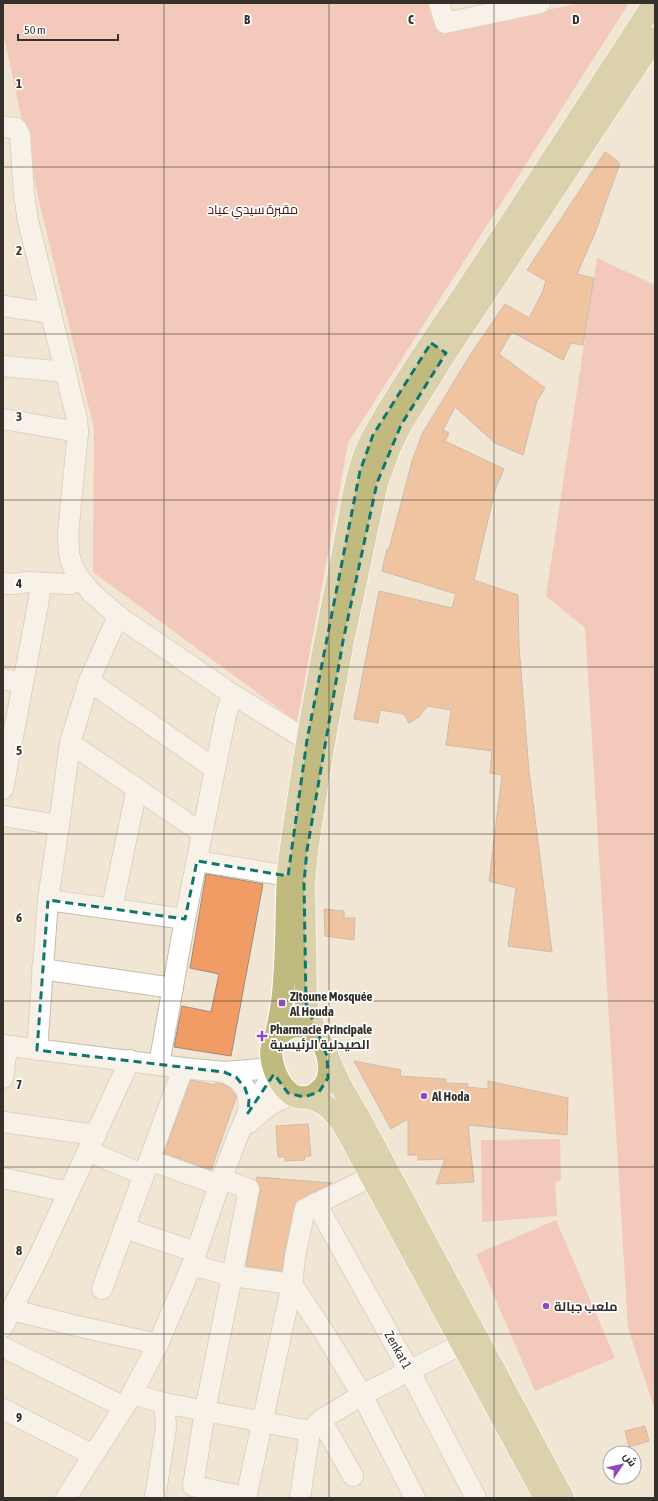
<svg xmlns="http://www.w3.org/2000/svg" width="658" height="1501" font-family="'Asap Condensed',Cairo,sans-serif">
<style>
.green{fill:#f6a79d}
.building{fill:#f29c65;stroke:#9c8b80}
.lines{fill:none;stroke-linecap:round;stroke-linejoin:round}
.minor-casing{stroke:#c7bcab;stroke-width:22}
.major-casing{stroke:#fff;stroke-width:24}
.minor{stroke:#fff;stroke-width:20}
.major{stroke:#c0ba7f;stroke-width:22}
.marked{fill:none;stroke:#0f766e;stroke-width:3;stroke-dasharray:8 5;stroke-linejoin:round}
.grid{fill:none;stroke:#35312a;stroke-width:1;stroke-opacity:0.55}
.poi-dot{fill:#9148ba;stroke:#fff;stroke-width:1.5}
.labels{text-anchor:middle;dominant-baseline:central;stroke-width:3.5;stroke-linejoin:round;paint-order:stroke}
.park-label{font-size:13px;fill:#4e100d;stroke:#fff}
.poi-label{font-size:13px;font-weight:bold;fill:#35312a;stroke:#fff;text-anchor:start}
.street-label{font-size:13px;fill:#35312a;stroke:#fff}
.grid-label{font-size:13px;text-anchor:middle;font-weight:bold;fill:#35312a;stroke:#fff;stroke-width:3.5;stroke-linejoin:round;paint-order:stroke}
</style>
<rect width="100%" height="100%" fill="#f1e5d4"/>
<g class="green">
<polygon points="3,3 434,3 442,31 581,3 629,3 348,443 297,722 93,572 94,429 40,205 3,32"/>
<polygon points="597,258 655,285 655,1411 628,1328 585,628 546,596"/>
<polygon points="560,1139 561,1181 555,1182 557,1216 482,1222 481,1140"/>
<polygon points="556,1220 615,1358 535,1391 476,1254"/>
</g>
<g class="building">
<polygon points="605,152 620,163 595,233 577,274 594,278 583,345 571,343 563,360 512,332 499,354 545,388 537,401 523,455 495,443 455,407 443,430 449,433 445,441 504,469 495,490 474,580 518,595 519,646 529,771 552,952 508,946 516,888 489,881 502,775 490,773 492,751 446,745 451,710 427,706 419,717 409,723 404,714 380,710 378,723 354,719 379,591 452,608 456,594 382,571 387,549 389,549 412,461 422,434 472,352 505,304 529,318 542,293 546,281 527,270"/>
<polygon points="206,874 263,884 231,1056 174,1047 182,1006 211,1012 219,974 190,968"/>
<polygon points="324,909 344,911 344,918 355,918 354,940 325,936"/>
<polygon points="354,1061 401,1070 400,1076 446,1079 446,1083 468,1084 467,1087 488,1089 488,1081 568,1098 567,1135 468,1125 474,1182 436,1184 445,1159 418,1160 418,1155 408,1155 408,1119 391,1129"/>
<polygon points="191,1080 215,1085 215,1083 221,1083 230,1088 236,1096 236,1098 211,1170 164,1153"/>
<polygon points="308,1124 311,1156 305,1156 305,1160 285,1161 285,1157 278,1157 276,1126"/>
<polygon points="257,1177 332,1183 311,1193 296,1202 284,1255 282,1271 246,1266 260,1191 260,1185 256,1180"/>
<polygon points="645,1426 649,1441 629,1447 625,1431"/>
</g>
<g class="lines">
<g class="minor-casing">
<g id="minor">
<polyline points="439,3 445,23 540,3"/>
<polyline points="3,127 16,128 20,135 24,194 28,221 77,419 78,432 68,534 69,554 73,567 80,579 92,593 118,616 232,694 226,715 185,919 159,1065"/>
<polyline points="3,306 51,313"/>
<polyline points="3,366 65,372"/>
<polyline points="3,419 78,432"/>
<polyline points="3,583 12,584 28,582 67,584 71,584 80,579"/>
<polyline points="3,679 22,683"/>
<polyline points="89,681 118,616"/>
<polyline points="232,694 307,740 322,747"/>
<polyline points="70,743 202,833"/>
<polyline points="3,789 42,583"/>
<polyline points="3,816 59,825"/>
<polyline points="197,861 288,876"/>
<polyline points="48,900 185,919"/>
<polyline points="112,908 137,788"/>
<polyline points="42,969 173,988"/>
<polyline points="3,1045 183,1068 224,1072 273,1068"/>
<polyline points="37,1050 48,900 59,825 70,743 89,681 215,769"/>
<path d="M 224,1072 C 245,1081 250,1090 248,1113"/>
<polyline points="3,1078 7,1046"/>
<polyline points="3,1122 96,1135"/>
<path d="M 249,1123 C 263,1110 276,1097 296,1096"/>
<polyline points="88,1151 144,1175"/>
<polyline points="149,1160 219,1185"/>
<polyline points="3,1178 68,1192"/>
<polyline points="316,1203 409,1370 476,1498"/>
<polyline points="124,1228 196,1252"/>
<polyline points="192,1265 232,1276 249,1189 221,1179"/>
<polyline points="102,1289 183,1068"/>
<polyline points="12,1310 77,1326 158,1344"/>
<polyline points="3,1327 38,1258 130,1060"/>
<polyline points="3,1347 124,1407"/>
<polyline points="132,1394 164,1403 310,1431 300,1498"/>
<polyline points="3,1409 93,1455"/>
<polyline points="321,1420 353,1476"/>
<polyline points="310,1431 321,1420 362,1395 462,1344"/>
<polyline points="246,1497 193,1486 205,1411 232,1276 292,1284 327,1337 362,1395 415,1498"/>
<polyline points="66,1498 128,1401 158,1344 192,1265 219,1185 239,1133 248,1113 275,1072"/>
<polyline points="155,1498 166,1427 164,1403"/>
<polyline points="246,1498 292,1284 295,1257 305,1209 371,1177"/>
</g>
</g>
<g class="major-casing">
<g id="major">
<polyline points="318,1036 309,1016 306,1003 304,883 307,850 323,748 343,641 377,483 390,447 401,425 446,353 655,38"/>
<path d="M 275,1038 C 311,1000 345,1066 321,1089 C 295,1115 272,1078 271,1053 C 271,1046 275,1041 276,1034 C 280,1017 283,999 284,981 C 287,946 286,910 288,874 C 291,841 297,808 302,775 C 313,702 327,630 342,558 C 349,524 353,486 365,453 C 374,431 388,410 401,389 C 422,355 445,322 467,289 C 530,194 592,98 654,3"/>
<polyline points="329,1060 341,1086 359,1117 563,1498"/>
<path d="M 304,1097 C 324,1101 332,1109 344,1126 L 545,1498"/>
</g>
</g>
<use href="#minor" class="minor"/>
<use href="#major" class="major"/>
</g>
<path d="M0 0H658V1501H0ZM 431,343 L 446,353 L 401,425 L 377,483 L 343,641 L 307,850 L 304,883 L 306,1003 L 327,1056 L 328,1078 L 319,1092 L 304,1097 L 288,1093 L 274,1074 L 248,1113 L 249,1100 L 245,1088 L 236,1077 L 224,1072 L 37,1050 L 48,900 L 185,919 L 197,861 L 288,876 L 307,740 L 360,471 L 373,435 Z" fill="#f1e5d4" fill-opacity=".55" fill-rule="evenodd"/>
<path class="marked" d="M 431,343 L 446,353 L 401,425 L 377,483 L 343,641 L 307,850 L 304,883 L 306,1003 L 327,1056 L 328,1078 L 319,1092 L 304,1097 L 288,1093 L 274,1074 L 248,1113 L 249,1100 L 245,1088 L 236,1077 L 224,1072 L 37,1050 L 48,900 L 185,919 L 197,861 L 288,876 L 307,740 L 360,471 L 373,435 Z"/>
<path class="grid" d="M 164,3 L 164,1498M 329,3 L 329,1498M 494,3 L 494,1498M 3,167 L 655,167M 3,334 L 655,334M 3,500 L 655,500M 3,667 L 655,667M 3,834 L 655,834M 3,1001 L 655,1001M 3,1167 L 655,1167M 3,1334 L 655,1334"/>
<g class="poi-dot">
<rect x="278" y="999" width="8" height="8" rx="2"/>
<path d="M260 1030h4v4h4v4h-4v4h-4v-4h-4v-4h4z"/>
<circle cx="424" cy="1096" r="4"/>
<circle cx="546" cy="1306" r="4"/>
</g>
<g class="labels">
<g class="park-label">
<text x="253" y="209">مقبرة سيدي عياد</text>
</g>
<g class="poi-label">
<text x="290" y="996">Zitoune Mosquée<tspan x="290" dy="15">Al Houda</tspan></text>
<text x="270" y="1029">Pharmacie Principale<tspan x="270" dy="15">الصيدلية الرئيسية</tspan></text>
<text x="432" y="1096">Al Hoda</text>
<text x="554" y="1306">ملعب جبالة</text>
</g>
<g class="street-label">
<text transform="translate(398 1350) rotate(61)">Zenkat 1</text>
</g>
</g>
<g class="grid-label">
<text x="247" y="24">B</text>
<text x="411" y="24">C</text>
<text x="576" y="24">D</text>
<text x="19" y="88">1</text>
<text x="19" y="255">2</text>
<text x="19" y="421">3</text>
<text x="19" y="588">4</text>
<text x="19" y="755">5</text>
<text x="19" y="922">6</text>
<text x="19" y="1089">7</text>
<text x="19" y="1255">8</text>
<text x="19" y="1422">9</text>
</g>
<rect width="658" height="1501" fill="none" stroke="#35312a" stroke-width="8"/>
<g transform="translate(622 1465) rotate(56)"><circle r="19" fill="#ffffff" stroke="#aeadaa"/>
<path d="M0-3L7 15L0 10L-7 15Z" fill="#9148ba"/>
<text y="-6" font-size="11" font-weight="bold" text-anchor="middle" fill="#35312a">ش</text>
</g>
<path d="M18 34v6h100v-6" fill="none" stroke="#35312a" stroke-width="2"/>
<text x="24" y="34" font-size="12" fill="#35312a" stroke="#ffffff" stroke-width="3" paint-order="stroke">50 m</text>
</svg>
